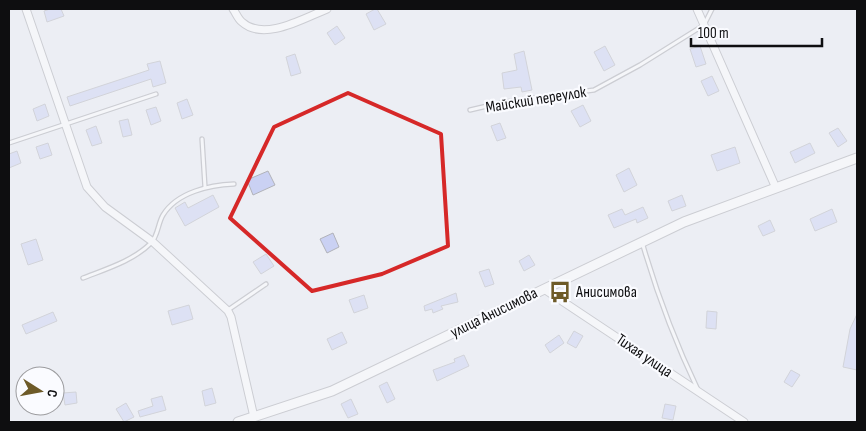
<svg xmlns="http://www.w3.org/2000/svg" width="866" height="431" font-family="'Sofia Sans Condensed',sans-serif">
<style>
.building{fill:#cad1f3;stroke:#b1b2b9}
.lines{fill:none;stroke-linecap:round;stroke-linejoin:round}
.service-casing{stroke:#a4a5ab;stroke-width:5.5}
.minor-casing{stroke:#a4a5ab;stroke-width:9}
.tertiary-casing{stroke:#a4a5ab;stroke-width:11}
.service{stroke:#fff;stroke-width:3}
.minor{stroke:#fff;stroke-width:7}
.tertiary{stroke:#fff;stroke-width:9}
.marked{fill:none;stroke:#d62828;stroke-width:4;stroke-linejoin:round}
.labels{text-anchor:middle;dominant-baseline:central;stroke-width:4.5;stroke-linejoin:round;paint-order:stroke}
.street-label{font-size:16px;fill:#0e0e10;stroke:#fafbff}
.poi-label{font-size:16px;fill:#0e0e10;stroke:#fafbff;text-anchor:start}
</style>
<rect width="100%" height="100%" fill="#eceef4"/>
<g class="building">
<polygon points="50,9 61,9 64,16 47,22 44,11"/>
<polygon points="375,9 377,9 386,24 374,30 366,14"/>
<polygon points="337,26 345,38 335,45 327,33"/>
<polygon points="605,46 615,65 604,71 594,52"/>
<polygon points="700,46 706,64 696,67 690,49"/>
<polygon points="524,51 532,90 522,92 521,87 504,89 502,73 517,70 514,54"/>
<polygon points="295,54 301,73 291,76 286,57"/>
<polygon points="160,61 166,83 153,87 151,79 70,106 67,97 149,70 147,64"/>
<polygon points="712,76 719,91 708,96 701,81"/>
<polygon points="187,99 193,115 182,119 177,103"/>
<polygon points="45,104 49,116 37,121 33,109"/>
<polygon points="583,105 591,121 580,127 571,111"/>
<polygon points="156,107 161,121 151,125 146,110"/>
<polygon points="128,119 132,135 123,137 119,121"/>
<polygon points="500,123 506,138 497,141 491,126"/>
<polygon points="96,126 102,143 92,146 86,130"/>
<polygon points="838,128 847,141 838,147 829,133"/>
<polygon points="48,143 52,155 40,159 36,147"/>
<polygon points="810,143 815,153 795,163 790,152"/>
<polygon points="735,147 740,163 717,171 711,155"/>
<polygon points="17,151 21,163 9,168 9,154"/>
<polygon points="629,168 637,185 624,192 616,175"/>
<polygon points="268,171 275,185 253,195 247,180"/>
<polygon points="213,195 219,207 185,226 175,208 185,202 188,208"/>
<polygon points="682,195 686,206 672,211 668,201"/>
<polygon points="643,207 648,218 637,223 636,219 614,228 608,215 622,209 625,215"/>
<polygon points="832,209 837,222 815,231 810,219"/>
<polygon points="770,220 775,231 763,236 758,226"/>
<polygon points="333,233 339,247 327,253 320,239"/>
<polygon points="36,239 43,260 28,265 21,244"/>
<polygon points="266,254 274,266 261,274 253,262"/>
<polygon points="529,255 535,265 524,271 519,261"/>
<polygon points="489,269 494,284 485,287 479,272"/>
<polygon points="456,293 458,302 441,306 443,309 433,313 432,309 425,311 424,306"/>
<polygon points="364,295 368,308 354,313 349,300"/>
<polygon points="189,305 193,319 172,325 168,311"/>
<polygon points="707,311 717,312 716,329 706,328"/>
<polygon points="53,312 57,321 26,334 22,325"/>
<polygon points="857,314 857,370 843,367 850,329"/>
<polygon points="574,331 583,336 576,348 567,343"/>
<polygon points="342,332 347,343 332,350 327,339"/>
<polygon points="559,335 564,343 550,353 545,345"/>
<polygon points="464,355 469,366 437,381 433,370 455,362 454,359"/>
<polygon points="791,370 800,375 792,387 784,382"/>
<polygon points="387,382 395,399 387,403 379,386"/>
<polygon points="212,388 216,403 205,406 202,391"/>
<polygon points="76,392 77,403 65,405 63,393"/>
<polygon points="162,396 166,410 140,417 138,411 153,406 151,399"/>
<polygon points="351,399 358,414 348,418 341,404"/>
<polygon points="126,403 134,417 124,422 116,409"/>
<polygon points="665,404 676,406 673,420 662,418"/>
</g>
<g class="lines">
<g class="service-casing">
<g id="service">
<polyline points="470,110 504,102 594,90 640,65 704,25 712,9"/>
<polyline points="202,139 205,187"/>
<polyline points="9,143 156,94"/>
<path d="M 642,242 C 657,294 675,342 698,390"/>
<path d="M 83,278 C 106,269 133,261 151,243 C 158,236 158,223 163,215 C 177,192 210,185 234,184"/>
<polyline points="228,310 266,284"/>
</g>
</g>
<g class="minor-casing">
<g id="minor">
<polyline points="26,9 87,187 105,207 153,242 228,311 231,317 254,417"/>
<path d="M 233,9 C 236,13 238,19 242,22 C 264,42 304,18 327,9"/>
<polyline points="697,9 776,188"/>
<polyline points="544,289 744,422"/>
</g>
</g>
<g class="tertiary-casing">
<polyline id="tertiary" points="238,422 332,391 684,222 857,158"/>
</g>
<use href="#service" class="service"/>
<use href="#minor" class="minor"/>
<use href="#tertiary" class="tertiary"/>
</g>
<path d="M0 0H866V431H0ZM 348,93 L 441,134 L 448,246 L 382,274 L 312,291 L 230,218 L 274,127 Z" fill="#eceef4" fill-opacity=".55" fill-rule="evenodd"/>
<path class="marked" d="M 348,93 L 441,134 L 448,246 L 382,274 L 312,291 L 230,218 L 274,127 Z"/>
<defs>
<g id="bus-bare" transform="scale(1.725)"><path d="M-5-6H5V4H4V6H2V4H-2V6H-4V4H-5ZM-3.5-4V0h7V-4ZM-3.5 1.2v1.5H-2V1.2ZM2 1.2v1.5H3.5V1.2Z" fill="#6d5a28" stroke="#fafbff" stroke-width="2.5" paint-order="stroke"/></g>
</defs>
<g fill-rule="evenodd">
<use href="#bus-bare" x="560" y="292"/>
</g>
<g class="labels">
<g class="street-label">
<text transform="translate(536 100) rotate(-9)">Майский переулок</text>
<text transform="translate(494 313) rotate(-26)">улица Анисимова</text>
<text transform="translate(644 356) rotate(34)">Тихая улица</text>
</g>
<g class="poi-label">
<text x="576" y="292">Анисимова</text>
</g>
</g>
<rect width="866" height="431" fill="none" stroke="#0e0e10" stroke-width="20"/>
<g transform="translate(40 391) rotate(101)"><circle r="24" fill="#fafbff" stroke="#9c9c9f"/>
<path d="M0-4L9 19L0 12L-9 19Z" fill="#6d5a28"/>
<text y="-8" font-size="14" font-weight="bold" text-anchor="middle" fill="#0e0e10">С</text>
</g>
<path d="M691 38v8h131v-8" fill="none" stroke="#0e0e10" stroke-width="2.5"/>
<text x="698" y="38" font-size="15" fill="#0e0e10" stroke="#fafbff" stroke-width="4" paint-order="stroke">100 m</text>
</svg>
